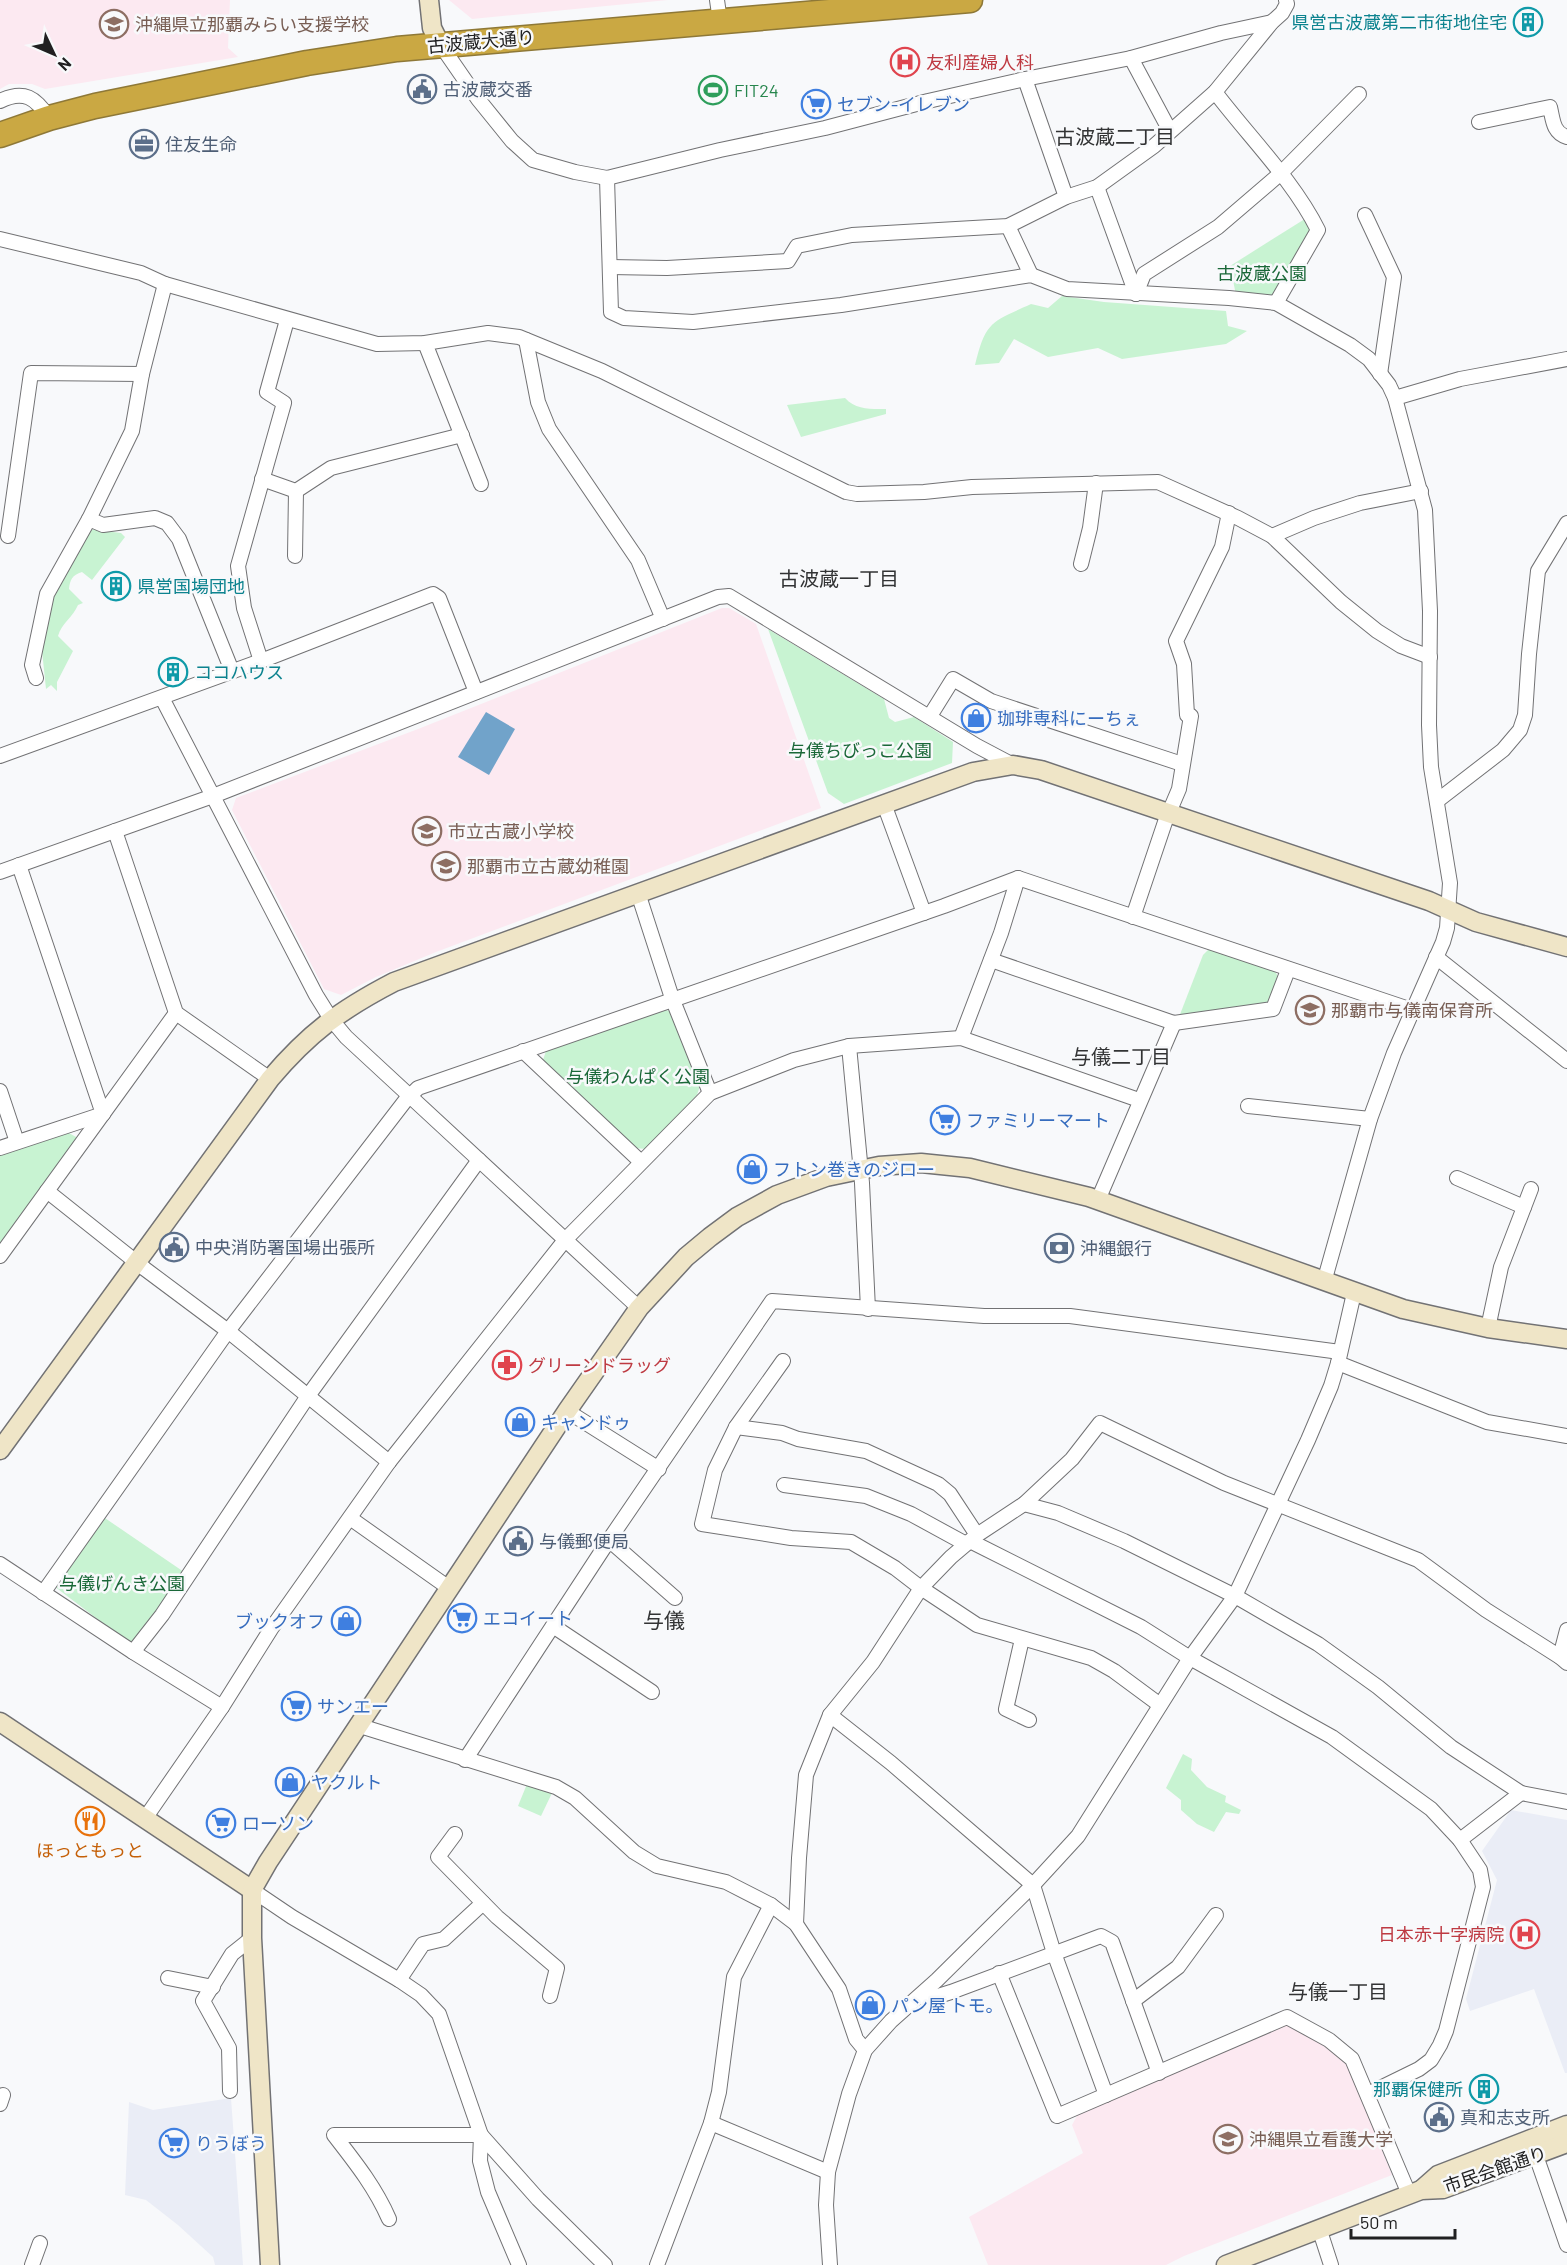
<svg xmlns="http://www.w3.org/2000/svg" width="1567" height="2265" font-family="Barlow,'Noto Sans JP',sans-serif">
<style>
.built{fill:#eaedf6}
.education{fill:#fce9f1}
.green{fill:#c8f3d2}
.water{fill:#71a3ca}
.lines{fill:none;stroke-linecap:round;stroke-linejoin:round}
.street-casing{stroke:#727274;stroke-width:16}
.secondary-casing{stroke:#727274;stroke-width:21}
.highway-casing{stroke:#8e7837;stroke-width:27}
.street{stroke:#fff;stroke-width:14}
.secondary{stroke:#efe5c7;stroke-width:18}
.highway{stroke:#caa843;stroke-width:24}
.labels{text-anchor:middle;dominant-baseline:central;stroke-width:5;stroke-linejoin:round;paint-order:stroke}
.culture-label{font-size:18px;fill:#0d838f;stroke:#f8f9fb;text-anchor:end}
.education-label{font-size:18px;fill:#785e54;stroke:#f8f9fb;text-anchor:start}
.street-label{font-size:18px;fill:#202021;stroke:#f8f9fb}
.health-label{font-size:18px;fill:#be3a42;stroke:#f8f9fb;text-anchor:start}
.service-label{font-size:18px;fill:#4e5e75;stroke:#f8f9fb;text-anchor:start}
.leisure-label{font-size:18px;fill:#27864d;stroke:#f8f9fb;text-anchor:start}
.shop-label{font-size:18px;fill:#366cbe;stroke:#f8f9fb;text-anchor:start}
.park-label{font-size:18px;fill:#1a6838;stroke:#f8f9fb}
.food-label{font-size:18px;fill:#c56008;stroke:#f8f9fb}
.neighbourhood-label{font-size:20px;fill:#323334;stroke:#f8f9fb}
.quarter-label{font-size:21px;fill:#323334;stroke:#f8f9fb}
</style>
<rect width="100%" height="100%" fill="#f8f9fb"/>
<g class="built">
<polygon points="1511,1810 1567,1820 1567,2073 1565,2073 1534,1989 1470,2011 1466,1999 1497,1880 1482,1851"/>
<polygon points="231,2098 243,2265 215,2265 213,2257 178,2225 146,2200 125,2195 129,2102 153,2110"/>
</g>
<g class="education">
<polygon points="0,0 230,0 228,48 238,57 45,89 32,84 9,84 0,89"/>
<polygon points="449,0 668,0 472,19"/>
<polygon points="722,608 729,608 756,624 821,808 436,952 376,977 341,995 324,989 232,810 236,798 418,729"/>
<polygon points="1285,2020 1323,2041 1349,2067 1392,2175 1184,2256 1166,2265 988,2265 969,2217 1083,2153 1072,2125 1078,2114"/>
</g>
<g class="green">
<polygon points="1308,217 1315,230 1274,298 1236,295 1230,266"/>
<path d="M 1062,296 L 1104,302 L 1226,311 L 1228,326 L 1247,331 L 1226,344 L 1122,359 L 1098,348 L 1048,357 L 1014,339 L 999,363 L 975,365 C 986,320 992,322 1031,304 L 1048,308 Z"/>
<path d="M 845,398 C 856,410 870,409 886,409 L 886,414 L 801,437 L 787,405 Z"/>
<path d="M 89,529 L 121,533 L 125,537 L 92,580 L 82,572 C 72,575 70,580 69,589 L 83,603 L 78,605 C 73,617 61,624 58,636 L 73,651 L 57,682 L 57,691 L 51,685 L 46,689 L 41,641 L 52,598 Z"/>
<polygon points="768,629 884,699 889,718 895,722 914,717 953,742 952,763 844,804 828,793"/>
<polygon points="1210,948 1274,970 1279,978 1272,1001 1264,1007 1179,1017 1203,955"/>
<polygon points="663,1009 672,1012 700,1086 697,1095 646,1149 635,1148 542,1063 546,1051"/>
<polygon points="67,1132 78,1138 0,1249 0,1154"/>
<polygon points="99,1514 184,1572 133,1646 50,1583"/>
<polygon points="1183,1754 1192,1759 1191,1770 1207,1787 1226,1796 1225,1802 1241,1810 1239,1814 1226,1812 1214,1832 1197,1824 1181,1810 1181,1800 1166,1788"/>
<polygon points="527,1784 552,1793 541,1816 518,1806"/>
</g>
<polygon class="water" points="486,712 515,729 489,775 458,757"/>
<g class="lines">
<g class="street-casing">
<g id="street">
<polyline points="717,0 720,21"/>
<polyline points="440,44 478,99 512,141 533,160 575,172 607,178 720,150 825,128 928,101 1025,79 1131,58 1221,33 1272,22"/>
<polyline points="1131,58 1170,131"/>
<polyline points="1025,79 1066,197"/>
<path d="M 1215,92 C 1249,137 1293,180 1318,230 L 1276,303"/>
<path d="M 0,101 C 24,89 36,98 49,118"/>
<path d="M 1479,122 L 1550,107 C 1553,120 1553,133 1567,137"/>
<polyline points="607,178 611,312 624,318 693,322 841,305 1031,275 1067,289 1229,298 1276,303 1350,345 1369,359 1389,385 1395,398 1425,510 1430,611 1429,725 1431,767 1450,883 1447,928 1443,942 1394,1053 1370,1119 1324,1282"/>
<polyline points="1097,187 1136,294"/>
<polyline points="1365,215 1394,277 1380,374"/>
<polyline points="1008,226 1031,275"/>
<polyline points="0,239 141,273 165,284 377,344 425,343 488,333 519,337 602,371 846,492 857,494 924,492 972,487 1158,482 1238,518 1272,536 1341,602 1377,631 1401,646 1430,657"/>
<polyline points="610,267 667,268 788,261 797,246 852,235 1008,226 1066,197 1097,187 1154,146 1215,92 1272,22 1282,13 1287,4 1286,0"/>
<polyline points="1136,294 1144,274 1218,227 1281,173 1359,94"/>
<polyline points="526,340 538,402 549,429 638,560 663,619"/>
<polyline points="425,343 481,484"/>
<polyline points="1395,398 1460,379 1567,359"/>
<polyline points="262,479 296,491 331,468 462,435"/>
<polyline points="89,519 103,525 155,518 167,523 179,539 232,671"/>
<polyline points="8,536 31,373 142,374"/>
<polyline points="1272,536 1314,518 1360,503 1421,491"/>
<polyline points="295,556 296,491"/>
<polyline points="1081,564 1090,528 1096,483"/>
<polyline points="261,661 244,608 238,566 284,403 267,392 287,320"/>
<polyline points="36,678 32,665 47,594 89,519 132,431 142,374 165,284"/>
<polyline points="162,698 316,995 331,1019 346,1037 639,1308"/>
<polyline points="1187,715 1184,664 1176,641 1222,547 1229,513"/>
<polyline points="930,716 953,679 991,701 1182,764"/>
<polyline points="0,756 261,661 433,594 439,598 476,692"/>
<polyline points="1437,801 1503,750 1520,730 1525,715 1529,654 1538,571 1567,523"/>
<polyline points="884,804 924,913"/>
<polyline points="115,831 176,1013 270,1079"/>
<polyline points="19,865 103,1114"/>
<polyline points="0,872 213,796 718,597 729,596 977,746 1013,765"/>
<polyline points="638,893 672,998 710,1093"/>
<polyline points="1133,917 1165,822 1179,789 1191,716"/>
<polyline points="1436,957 1567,1061"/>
<polyline points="991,960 1174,1023 1273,1009 1288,970"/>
<polyline points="961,1038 1001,933 1018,878"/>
<polyline points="849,1046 862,1183 868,1309"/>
<polyline points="523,1051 641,1162"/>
<polyline points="0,1091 17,1142"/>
<polyline points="1248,1106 1370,1119"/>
<polyline points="0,1148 103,1114"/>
<polyline points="1457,1178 1524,1207"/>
<polyline points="47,1191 145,1269 228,1331 389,1462"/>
<polyline points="1098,1200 1174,1023"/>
<polyline points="0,1256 176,1013"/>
<polyline points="1488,1328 1501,1267 1531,1189"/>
<polyline points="783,1361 736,1427 715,1470 702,1524 791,1538 851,1542 895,1568 921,1588 977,1625 1091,1658 1114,1671 1160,1705"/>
<polyline points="1338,1363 1487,1422 1567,1436"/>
<polyline points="567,1411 659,1469"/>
<polyline points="736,1427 782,1433 798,1439 866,1451 938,1484 950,1494 977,1535"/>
<polyline points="784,1485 866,1496 911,1514 966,1544"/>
<polyline points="1024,1504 1058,1513 1124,1541 1235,1596 1318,1644 1378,1687 1451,1747 1521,1793 1567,1802"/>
<polyline points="350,1518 449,1588"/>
<polyline points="609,1540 675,1598"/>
<polyline points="970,1541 1141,1627 1190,1658 1332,1737 1431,1809 1460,1840 1480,1870 1483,1887 1446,2031 1440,2045 1431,2060 1419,2069 1368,2094"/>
<polyline points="0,1564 133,1652 222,1707"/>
<polyline points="43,1593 228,1331 405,1101 418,1088 944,906 1018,878 1412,1010"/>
<polyline points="553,1626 652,1692"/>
<polyline points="1022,1639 1006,1709 1029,1720"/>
<polyline points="133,1652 162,1615 308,1396 479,1160"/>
<polyline points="1560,1657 1567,1630"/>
<polyline points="830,1715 891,1763 1033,1885 1054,1953 1106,2095"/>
<polyline points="357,1725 556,1787 575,1798 634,1852 657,1866 726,1882 771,1905 796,1924 839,1989 856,2039 865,2050"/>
<polyline points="465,1760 609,1540 772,1301 984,1316 1070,1316 1340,1352"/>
<polyline points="146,1817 222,1707 271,1629 389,1462 565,1240 710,1093 794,1060 849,1046 961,1038 1139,1100"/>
<polyline points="455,1834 438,1857 497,1917 557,1968 550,1996"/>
<polyline points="1460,1840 1521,1793"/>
<polyline points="252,1890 292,1917 399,1980 421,1995 439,2014 481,2135 480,2161 488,2192 519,2265"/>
<polyline points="796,1924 799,1858 806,1775 830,1715 873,1662 921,1588 951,1557 977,1535 1024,1504 1072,1459 1100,1423 1224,1483 1418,1560 1486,1610 1560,1657 1567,1663"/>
<polyline points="999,1973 1057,2116 1287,2017 1329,2040 1352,2059 1409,2194"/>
<polyline points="168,1978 213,1987"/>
<polyline points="399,1980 423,1944 444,1939 483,1903"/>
<polyline points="919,1997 935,1997 951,1992 1101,1936 1112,1942 1159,2073"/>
<polyline points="1133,2001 1178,1967 1216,1915"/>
<polyline points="230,2091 229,2048 203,2001 232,1954 252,1938"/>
<polyline points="0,2104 3,2095"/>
<polyline points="711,2123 828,2172"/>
<polyline points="1533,2147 1567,2245"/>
<path d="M 389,2219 C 375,2187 355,2162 334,2135 L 481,2135 L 538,2199 L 605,2265"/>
<polyline points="1319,2228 1331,2265"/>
<polyline points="32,2265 40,2243"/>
<polyline points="657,2265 711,2123 719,2092 734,1977 771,1905"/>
<polyline points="830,2265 826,2205 828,2172 849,2094 865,2050 891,2021 937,1980 1033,1885 1078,1836 1190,1658 1235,1596 1308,1440 1331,1386 1338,1363 1354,1293"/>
</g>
</g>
<g class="secondary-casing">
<g id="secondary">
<polyline points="429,0 432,28 440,44"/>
<path d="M 0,1450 L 270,1079 C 309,1033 340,1010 394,982 L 973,772 L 1013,765 L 1041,770 L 1429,901 L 1476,922 L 1567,947"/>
<polyline points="0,1722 252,1890"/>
<polyline points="1421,2190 1438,2175 1567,2125"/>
<polyline points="270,2265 252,1938 252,1890 268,1862 567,1411 639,1308 686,1257 710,1237 737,1217 777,1195 826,1177 879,1166 921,1163 970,1168 1089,1197 1403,1309 1488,1328 1567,1339"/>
<polyline points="1226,2265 1421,2190 1443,2189 1567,2143"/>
</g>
</g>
<g class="highway-casing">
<polyline id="highway" points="0,135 49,118 95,106 307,63 397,49 970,0"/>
</g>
<use href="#street" class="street"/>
<use href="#secondary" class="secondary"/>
<use href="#highway" class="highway"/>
</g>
<defs>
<g id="building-ring" transform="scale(1.5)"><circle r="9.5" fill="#f8f9fb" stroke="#0f9aa8" stroke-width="1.5"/><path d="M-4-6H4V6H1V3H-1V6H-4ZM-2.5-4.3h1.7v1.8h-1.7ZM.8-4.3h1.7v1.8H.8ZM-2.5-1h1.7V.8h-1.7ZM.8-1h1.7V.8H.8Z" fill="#0f9aa8"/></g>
<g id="school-ring" transform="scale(1.5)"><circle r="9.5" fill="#f8f9fb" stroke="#8d6e63" stroke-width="1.5"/><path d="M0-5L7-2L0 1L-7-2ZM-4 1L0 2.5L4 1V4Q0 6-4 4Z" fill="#8d6e63"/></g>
<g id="hospital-ring" transform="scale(1.5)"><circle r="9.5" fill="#f8f9fb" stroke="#e0444e" stroke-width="1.5"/><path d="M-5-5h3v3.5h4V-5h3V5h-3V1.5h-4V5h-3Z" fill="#e0444e"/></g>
<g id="civic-ring" transform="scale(1.5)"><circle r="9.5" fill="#f8f9fb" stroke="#5c6f8a" stroke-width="1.5"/><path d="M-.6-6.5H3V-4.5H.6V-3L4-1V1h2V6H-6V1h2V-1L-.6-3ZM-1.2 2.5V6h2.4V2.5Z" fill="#5c6f8a"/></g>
<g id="stadium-ring" transform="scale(1.5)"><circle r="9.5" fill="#f8f9fb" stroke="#2e9e5b" stroke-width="1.5"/><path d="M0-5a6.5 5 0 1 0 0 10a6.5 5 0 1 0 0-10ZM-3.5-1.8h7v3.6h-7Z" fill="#2e9e5b"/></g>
<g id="supermarket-ring" transform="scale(1.5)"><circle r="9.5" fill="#f8f9fb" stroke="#3f7fe0" stroke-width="1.5"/><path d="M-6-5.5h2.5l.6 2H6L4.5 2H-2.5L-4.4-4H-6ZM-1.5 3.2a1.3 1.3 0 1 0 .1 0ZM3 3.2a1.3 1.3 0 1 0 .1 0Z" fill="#3f7fe0"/></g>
<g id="office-ring" transform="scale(1.5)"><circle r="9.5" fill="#f8f9fb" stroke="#5c6f8a" stroke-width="1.5"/><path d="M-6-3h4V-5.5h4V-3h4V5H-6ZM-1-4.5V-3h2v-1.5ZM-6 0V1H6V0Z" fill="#5c6f8a"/></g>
<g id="shop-ring" transform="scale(1.5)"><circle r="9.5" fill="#f8f9fb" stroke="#3f7fe0" stroke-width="1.5"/><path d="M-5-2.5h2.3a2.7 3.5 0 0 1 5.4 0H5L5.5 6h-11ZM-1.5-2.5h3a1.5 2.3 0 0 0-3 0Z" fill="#3f7fe0"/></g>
<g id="bank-ring" transform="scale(1.5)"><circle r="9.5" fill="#f8f9fb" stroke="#5c6f8a" stroke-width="1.5"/><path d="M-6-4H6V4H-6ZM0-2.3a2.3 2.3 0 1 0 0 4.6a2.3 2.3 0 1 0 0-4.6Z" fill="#5c6f8a"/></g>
<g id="pharmacy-ring" transform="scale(1.5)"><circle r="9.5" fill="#f8f9fb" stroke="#e0444e" stroke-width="1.5"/><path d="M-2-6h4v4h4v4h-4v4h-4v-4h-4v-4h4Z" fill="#e0444e"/></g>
<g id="restaurant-ring" transform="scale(1.5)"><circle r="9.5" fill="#f8f9fb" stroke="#e8710a" stroke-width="1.5"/><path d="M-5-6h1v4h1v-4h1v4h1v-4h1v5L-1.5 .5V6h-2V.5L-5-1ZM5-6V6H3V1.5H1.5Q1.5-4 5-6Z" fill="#e8710a"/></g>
<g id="university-ring" transform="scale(1.5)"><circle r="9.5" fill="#f8f9fb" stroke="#8d6e63" stroke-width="1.5"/><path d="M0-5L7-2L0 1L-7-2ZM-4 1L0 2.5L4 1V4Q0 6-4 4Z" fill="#8d6e63"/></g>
</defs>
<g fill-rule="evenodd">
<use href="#building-ring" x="1528" y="22"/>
<use href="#school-ring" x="114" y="24"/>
<use href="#hospital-ring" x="905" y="62"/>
<use href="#civic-ring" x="422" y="89"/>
<use href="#stadium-ring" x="713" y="90"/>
<use href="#supermarket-ring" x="816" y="104"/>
<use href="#office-ring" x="144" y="144"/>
<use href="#building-ring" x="116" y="586"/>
<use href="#building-ring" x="173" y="672"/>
<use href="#shop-ring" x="976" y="718"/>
<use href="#school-ring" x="427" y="831"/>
<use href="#school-ring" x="446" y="866"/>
<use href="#school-ring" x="1310" y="1010"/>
<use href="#supermarket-ring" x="945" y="1120"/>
<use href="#shop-ring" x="752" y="1169"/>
<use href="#civic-ring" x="174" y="1247"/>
<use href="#bank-ring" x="1059" y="1248"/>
<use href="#pharmacy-ring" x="507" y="1365"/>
<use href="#shop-ring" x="520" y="1422"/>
<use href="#civic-ring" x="518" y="1541"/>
<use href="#supermarket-ring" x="462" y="1618"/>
<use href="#shop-ring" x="346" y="1621"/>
<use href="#supermarket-ring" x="296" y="1706"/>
<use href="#shop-ring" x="290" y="1782"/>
<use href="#restaurant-ring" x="90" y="1821"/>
<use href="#supermarket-ring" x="221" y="1823"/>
<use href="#hospital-ring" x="1525" y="1934"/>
<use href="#shop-ring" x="870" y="2005"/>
<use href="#building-ring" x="1484" y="2089"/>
<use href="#civic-ring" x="1439" y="2117"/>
<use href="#university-ring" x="1228" y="2139"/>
<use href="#supermarket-ring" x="174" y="2143"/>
</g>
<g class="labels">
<g class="culture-label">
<text x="1507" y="22">県営古波蔵第二市街地住宅</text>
<text x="137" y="586" text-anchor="start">県営国場団地</text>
<text x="194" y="672" text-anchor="start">ココハウス</text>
<text x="1463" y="2089">那覇保健所</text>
</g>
<g class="education-label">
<text x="135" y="24">沖縄県立那覇みらい支援学校</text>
<text x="448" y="831">市立古蔵小学校</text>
<text x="467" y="866">那覇市立古蔵幼稚園</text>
<text x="1331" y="1010">那覇市与儀南保育所</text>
<text x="1249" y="2139">沖縄県立看護大学</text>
</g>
<g class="street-label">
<text transform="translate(481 41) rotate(-5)">古波蔵大通り</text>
<text transform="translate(1495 2169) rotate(-19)">市民会館通り</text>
</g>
<g class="health-label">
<text x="926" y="62">友利産婦人科</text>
<text x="528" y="1365">グリーンドラッグ</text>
<text x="1504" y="1934" text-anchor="end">日本赤十字病院</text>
</g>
<g class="service-label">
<text x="443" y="89">古波蔵交番</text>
<text x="165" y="144">住友生命</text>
<text x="195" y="1247">中央消防署国場出張所</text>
<text x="1080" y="1248">沖縄銀行</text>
<text x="539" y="1541">与儀郵便局</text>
<text x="1460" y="2117">真和志支所</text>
</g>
<g class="leisure-label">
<text x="734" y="90">FIT24</text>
</g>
<g class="shop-label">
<text x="837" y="104">セブン-イレブン</text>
<text x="997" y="718">珈琲専科にーちぇ</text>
<text x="966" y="1120">ファミリーマート</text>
<text x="773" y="1169">フトン巻きのジロー</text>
<text x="541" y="1422">キャンドゥ</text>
<text x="483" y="1618">エコイート</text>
<text x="325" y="1621" text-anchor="end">ブックオフ</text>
<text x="317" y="1706">サンエー</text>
<text x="311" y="1782">ヤクルト</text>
<text x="242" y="1823">ローソン</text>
<text x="891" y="2005">パン屋 トモ。</text>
<text x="195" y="2143">りうぼう</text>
</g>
<g class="park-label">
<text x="1262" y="273">古波蔵公園</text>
<text x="860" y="750">与儀ちびっこ公園</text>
<text x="638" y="1076">与儀わんぱく公園</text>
<text x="122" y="1583">与儀げんき公園</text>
</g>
<g class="food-label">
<text x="90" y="1850">ほっともっと</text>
</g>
<g class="neighbourhood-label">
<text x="1115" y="136">古波蔵二丁目</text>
<text x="839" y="578">古波蔵一丁目</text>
<text x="1121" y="1056">与儀二丁目</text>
<text x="1338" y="1991">与儀一丁目</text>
</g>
<g class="quarter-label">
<text x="664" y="1619">与儀</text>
</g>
</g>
<g transform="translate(54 54) rotate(134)" stroke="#f8f9fb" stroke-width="4.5" paint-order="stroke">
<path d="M0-4.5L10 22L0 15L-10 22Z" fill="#202021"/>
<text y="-9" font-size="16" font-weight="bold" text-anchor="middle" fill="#202021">N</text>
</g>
<path d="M1351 2229v9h104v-9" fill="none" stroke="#202021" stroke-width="3"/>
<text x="1360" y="2229" font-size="18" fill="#202021" stroke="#f8f9fb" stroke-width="4.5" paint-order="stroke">50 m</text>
</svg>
